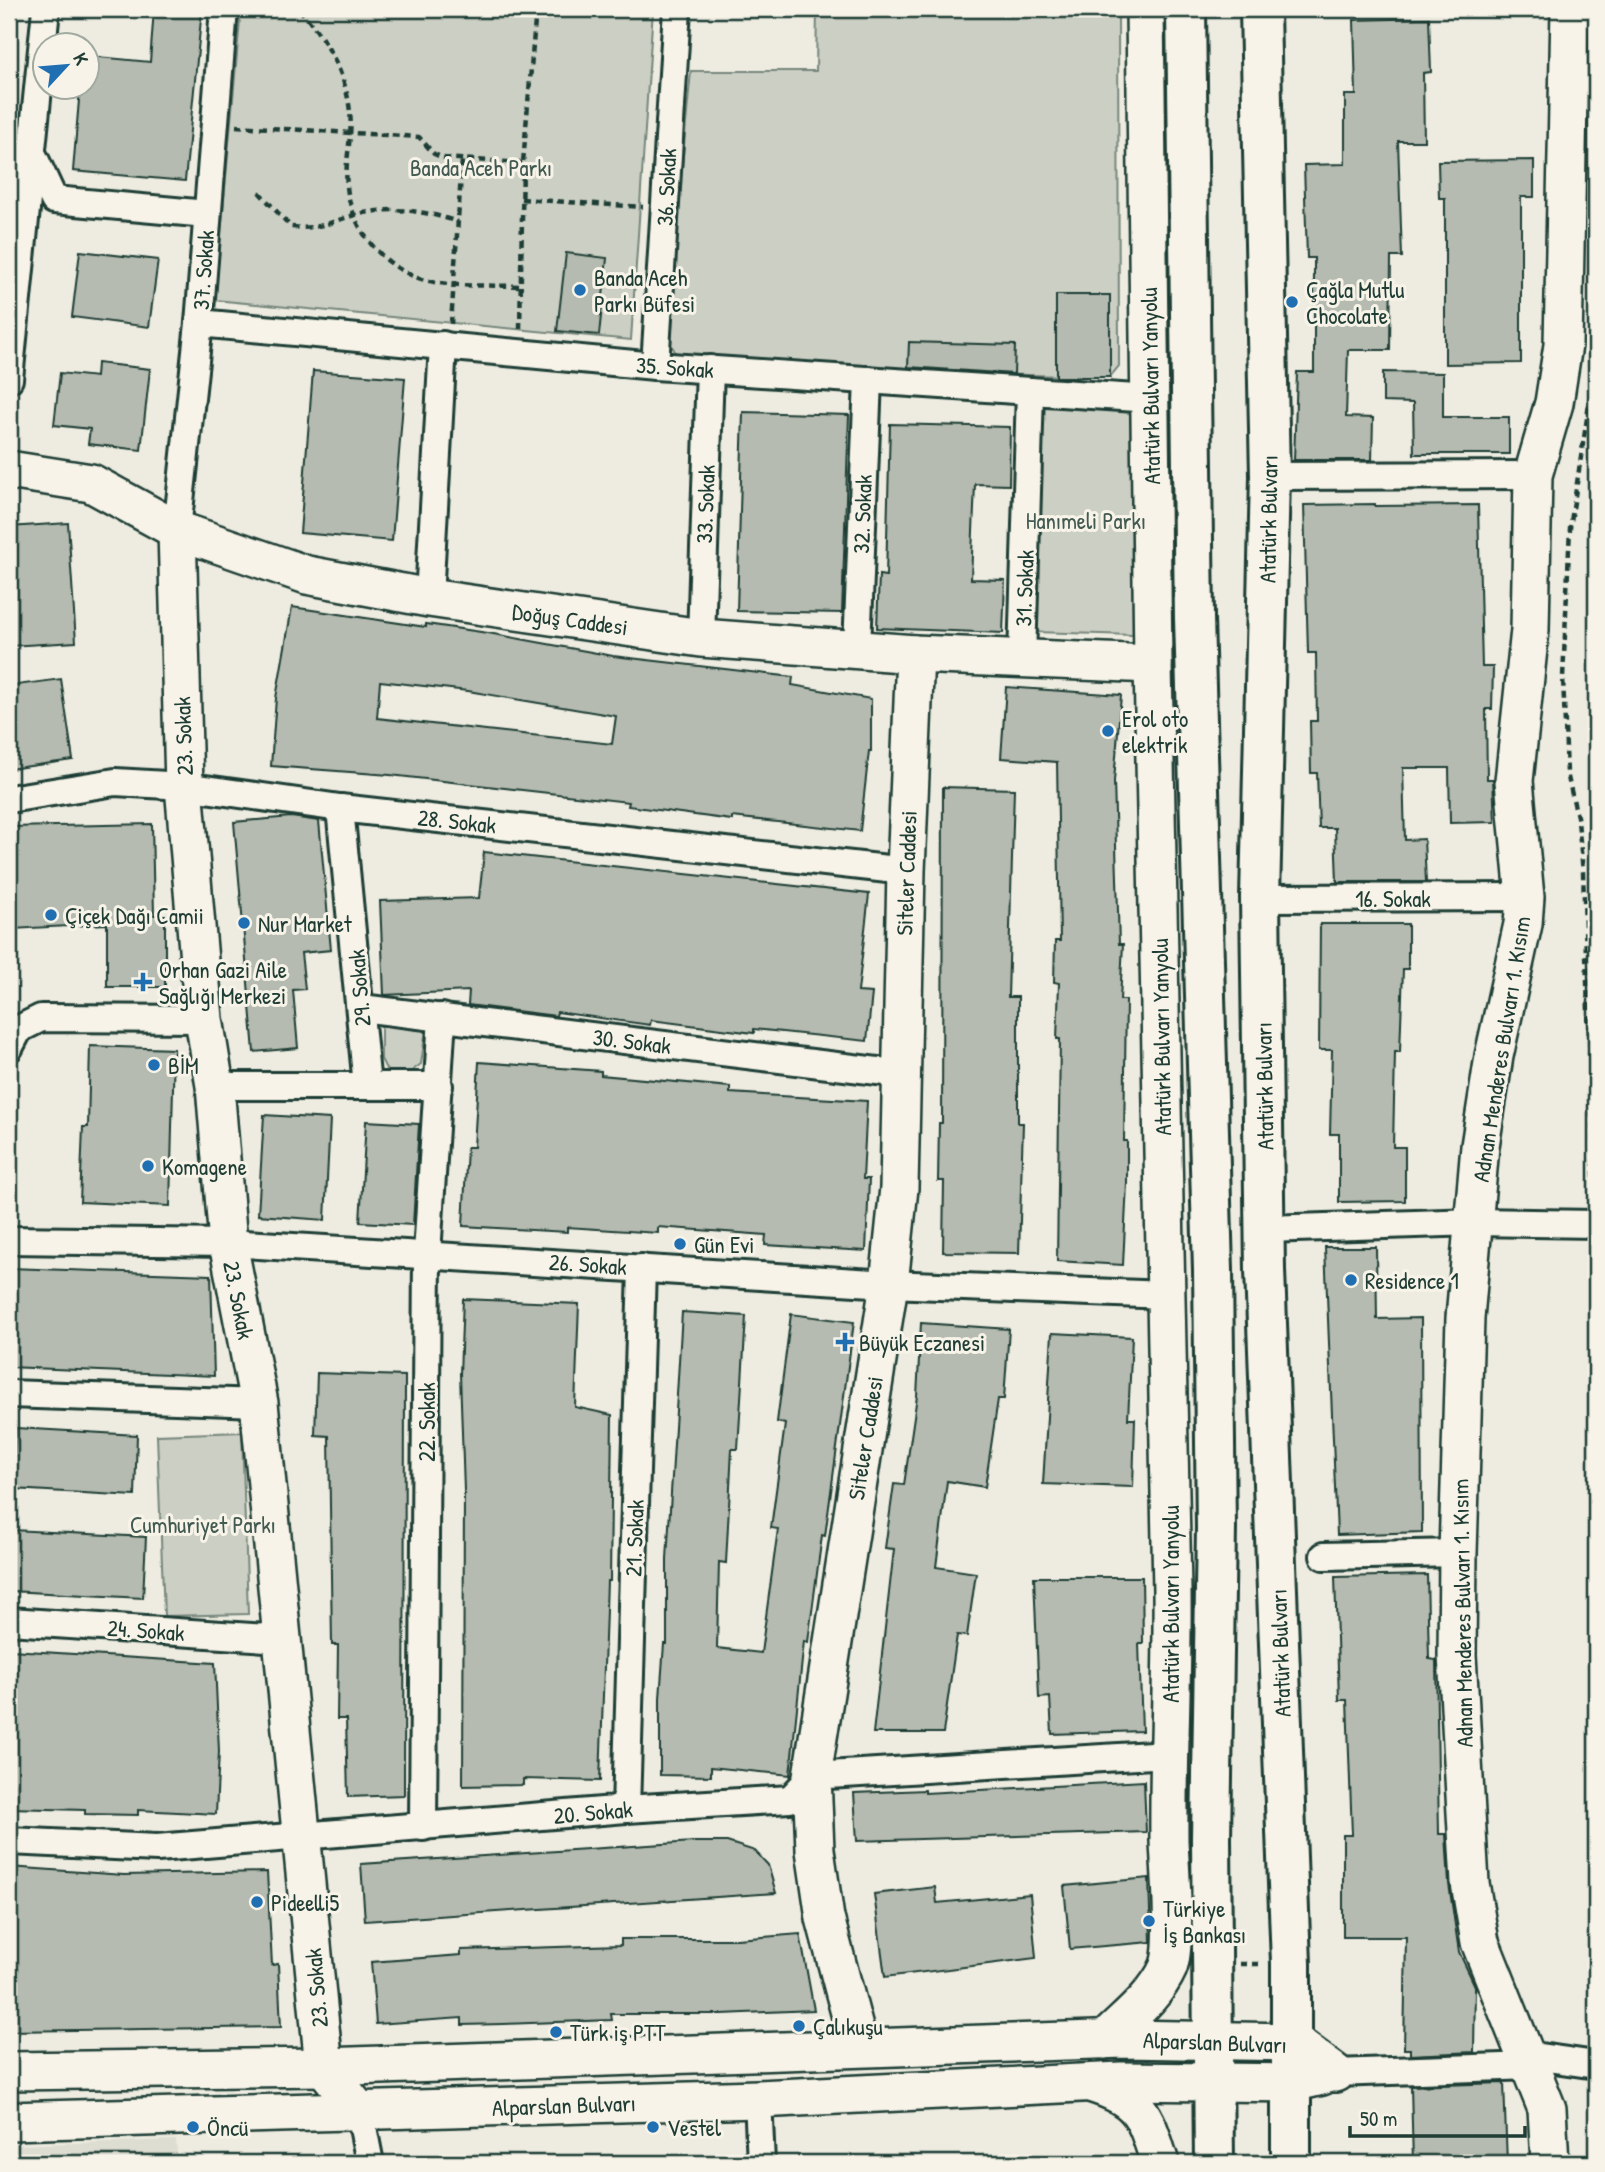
<svg xmlns="http://www.w3.org/2000/svg" width="1605" height="2172" font-family="'Patrick Hand',sans-serif">
<style>
.built{fill:#ddddd2}
.green{fill:#cccfc4;stroke:#76867c;stroke-width:2}
.building{fill:#b5bbb0;stroke:#1f3d34;stroke-width:2;fill-rule:evenodd}
.lines{fill:none;stroke-linecap:round;stroke-linejoin:round}
.street-casing{stroke:#1f3d34;stroke-width:32}
.secondary-casing{stroke:#1f3d34;stroke-width:42}
.highway-casing{stroke:#1f3d34;stroke-width:44}
.path{stroke:#1f3d34;stroke-width:4.5;stroke-dasharray:7 5;stroke-linecap:butt}
.street{stroke:#f7f3e8;stroke-width:26}
.secondary{stroke:#f7f3e8;stroke-width:37}
.highway{stroke:#f7f3e8;stroke-width:38}
.poi-dot{fill:#1f6fb2;stroke:#f7f3e8;stroke-width:2.5}
.labels{text-anchor:middle;dominant-baseline:central;stroke-width:6;stroke-linejoin:round;paint-order:stroke}
.park-label{font-size:23px;fill:#425a51;stroke:#f7f3e8}
.street-label{font-size:23px;fill:#1f3d34;stroke:#f7f3e8}
.poi-label{font-size:23px;fill:#1f3d34;stroke:#f7f3e8;text-anchor:start}
</style>
<rect width="100%" height="100%" fill="#eeece1"/>
<filter id="ink" filterUnits="userSpaceOnUse"><feTurbulence type="fractalNoise" baseFrequency=".0143" numOctaves="2"/><feDisplacementMap in="SourceGraphic" scale="14" xChannelSelector="R" yChannelSelector="G"/><feConvolveMatrix kernelMatrix="1 2 1 2 8 2 1 2 1" color-interpolation-filters="sRGB"/></filter>
<g filter="url(#ink)">
<g class="built">
<polygon points="1270,9 1549,9 1549,12 1270,15"/>
<polygon points="176,2140 178,2163 9,2163 9,2145"/>
</g>
<g class="green">
<polygon points="241,9 653,9 631,340 215,300"/>
<polygon points="817,9 1118,9 1119,366 1110,377 908,372 676,353 666,336 691,71 816,71"/>
<polygon points="1039,405 1138,408 1133,635 1034,632"/>
<polygon points="381,1023 426,1029 421,1064 405,1076 388,1073 381,1059"/>
<polygon points="242,1432 248,1614 164,1616 157,1435"/>
</g>
<g class="building">
<polygon points="154,9 202,9 185,181 73,171 80,88 88,88 88,56 150,62"/>
<polygon points="1429,18 1431,72 1423,73 1424,141 1398,141 1402,257 1391,257 1390,350 1348,350 1346,417 1373,418 1372,460 1294,460 1297,372 1314,372 1314,258 1307,258 1304,165 1345,164 1345,95 1356,95 1354,20"/>
<polygon points="1534,160 1534,197 1521,197 1521,363 1445,364 1445,198 1439,198 1438,161"/>
<polygon points="80,251 158,260 149,327 72,317"/>
<polygon points="566,253 607,258 599,335 557,331"/>
<rect x="1056" y="295" width="54" height="82"/>
<polygon points="909,342 1015,345 1014,374 908,367"/>
<polygon points="97,363 150,369 141,450 88,444 90,429 54,425 60,373 96,377"/>
<polygon points="313,371 405,378 392,541 300,533"/>
<polygon points="1383,372 1443,373 1443,417 1509,417 1509,454 1414,454 1413,403 1383,402"/>
<polygon points="743,412 849,415 842,613 737,611"/>
<polygon points="890,424 1010,427 1009,485 975,484 971,579 1005,580 1003,633 877,628 879,575 886,576"/>
<polygon points="1375,504 1375,506 1478,505 1482,667 1493,667 1492,709 1486,709 1487,779 1493,779 1495,822 1450,823 1449,768 1403,768 1405,840 1424,839 1426,882 1337,882 1335,828 1319,828 1317,773 1311,773 1310,721 1317,721 1316,653 1308,653 1304,505"/>
<polygon points="68,523 76,642 9,646 9,527"/>
<path d="M 292,607 L 426,627 L 426,624 L 488,633 L 613,656 L 793,677 L 792,685 L 871,699 L 871,751 L 869,751 L 860,831 L 732,817 L 732,820 L 628,806 L 629,802 L 390,775 L 271,766 L 276,698 ZM 380,681 L 468,691 L 616,716 L 612,744 L 377,718 Z"/>
<polygon points="61,679 73,760 9,769 9,686"/>
<polygon points="1006,687 1121,695 1114,781 1119,944 1123,944 1120,1000 1126,1000 1124,1141 1127,1141 1127,1183 1123,1265 1057,1261 1060,1039 1057,1039 1059,983 1054,982 1055,941 1060,941 1057,762 1001,758"/>
<polygon points="943,787 1014,789 1008,997 1018,997 1018,1123 1023,1123 1019,1253 943,1252 944,1181 938,1181 939,1123 942,1123"/>
<polygon points="291,817 319,821 331,950 301,953 305,989 293,990 298,1048 254,1052 234,822"/>
<polygon points="152,824 154,915 165,915 165,987 107,987 107,924 12,929 9,895 9,827"/>
<polygon points="484,852 869,894 858,992 872,993 867,1041 754,1029 754,1033 651,1020 650,1025 557,1012 556,1016 468,1005 469,991 384,995 380,901 479,898"/>
<polygon points="1320,924 1408,924 1408,969 1403,969 1400,1052 1395,1052 1393,1147 1405,1147 1405,1201 1339,1202 1339,1134 1330,1134 1332,1050 1319,1050"/>
<polygon points="90,1046 174,1049 170,1206 80,1202 83,1127 88,1127"/>
<polygon points="479,1062 601,1071 601,1075 730,1087 730,1093 867,1101 863,1179 869,1179 866,1251 765,1245 766,1235 658,1227 658,1233 567,1227 567,1232 463,1226 467,1147 474,1147"/>
<polygon points="264,1115 330,1119 325,1220 258,1215"/>
<polygon points="366,1121 419,1124 413,1225 360,1222"/>
<polygon points="1325,1247 1376,1247 1377,1319 1421,1318 1422,1532 1337,1535"/>
<polygon points="9,1268 211,1275 214,1376 9,1367"/>
<polygon points="463,1299 579,1304 575,1407 612,1415 610,1581 607,1581 600,1781 523,1779 523,1785 463,1786 464,1491 460,1374"/>
<polygon points="682,1312 746,1316 738,1449 732,1449 726,1563 719,1562 717,1648 761,1653 778,1529 771,1528 785,1424 777,1422 791,1314 854,1322 825,1536 822,1535 808,1642 804,1641 790,1775 711,1767 711,1776 660,1775 660,1698 664,1644 667,1644 667,1559"/>
<polygon points="921,1323 1009,1329 1004,1399 998,1399 985,1487 947,1481 936,1567 976,1573 967,1636 957,1635 943,1733 873,1733 894,1549 885,1548 894,1484 904,1485 917,1396"/>
<polygon points="1052,1333 1132,1337 1128,1419 1135,1419 1133,1487 1043,1484"/>
<polygon points="317,1373 405,1376 404,1795 348,1797 346,1719 337,1719 338,1645 332,1645 329,1436 315,1435"/>
<polygon points="16,1428 137,1435 135,1496 13,1489"/>
<polygon points="12,1530 146,1537 143,1598 9,1591"/>
<polygon points="1427,1575 1429,1659 1436,1660 1439,1834 1446,1834 1449,1884 1459,1952 1475,1986 1474,2052 1410,2055 1410,2049 1404,2049 1406,1937 1343,1937 1343,1835 1352,1835 1347,1700 1339,1700 1335,1577"/>
<polygon points="1034,1577 1142,1577 1143,1643 1139,1643 1142,1731 1052,1734 1050,1697 1039,1698"/>
<polygon points="11,1650 215,1663 219,1751 216,1814 138,1810 138,1815 85,1814 85,1810 9,1808"/>
<polygon points="1144,1781 1146,1832 857,1841 854,1793 925,1790 925,1793"/>
<polygon points="694,1842 727,1842 755,1851 768,1865 776,1893 365,1921 361,1864"/>
<polygon points="9,1867 124,1875 267,1872 272,1965 278,1964 281,2027 9,2031"/>
<polygon points="1149,1878 1151,1942 1070,1949 1064,1886"/>
<polygon points="935,1887 937,1903 1030,1894 1036,1958 885,1977 874,1894"/>
<polygon points="800,1934 814,2010 722,2014 611,2014 612,2020 503,2024 462,2025 462,2018 376,2024 371,1962 461,1955 461,1950 621,1945 621,1939 737,1939"/>
<polygon points="1504,2083 1507,2163 1413,2163 1411,2086"/>
</g>
<g class="lines">
<g class="street-casing">
<g id="street">
<polyline points="9,156 34,157 54,200 207,214"/>
<polyline points="199,323 655,366 1151,399"/>
<polyline points="655,366 677,9"/>
<polyline points="9,379 46,9"/>
<polyline points="1270,476 1533,475"/>
<polyline points="177,530 199,323 224,9"/>
<polyline points="429,598 443,345"/>
<polyline points="701,638 710,369"/>
<polyline points="857,648 868,380"/>
<polyline points="1022,659 1030,391"/>
<polyline points="9,799 115,782 184,786 340,808 906,871"/>
<polyline points="340,808 367,1086"/>
<polyline points="1260,898 1525,897"/>
<polyline points="361,1008 902,1074"/>
<polyline points="9,1048 19,1029 41,1018 204,1019"/>
<polyline points="215,1086 439,1086"/>
<polyline points="1266,1229 1475,1222 1596,1224"/>
<polyline points="9,1240 228,1243 889,1284 1167,1295"/>
<polyline points="9,1394 259,1403"/>
<polyline points="1324,1556 1458,1553"/>
<polyline points="9,1621 282,1639"/>
<polyline points="626,1809 642,1268"/>
<polyline points="423,1827 427,1254 442,1017"/>
<polyline points="9,1841 157,1848 626,1809 790,1799 812,1776 1168,1754"/>
<polyline points="1526,2055 1596,2065"/>
<polyline points="1335,2073 1531,2066"/>
<polyline points="758,2099 761,2163"/>
<polyline points="360,2112 370,2163"/>
</g>
</g>
<g class="secondary-casing">
<g id="secondary">
<polyline points="9,470 91,483 177,530 307,575 429,598 701,638 915,654 1153,664"/>
<polyline points="177,530 184,786 204,1019 215,1086 228,1243 259,1403 324,2067 360,2112"/>
<path d="M 1105,2040 C 1127,2018 1155,1997 1168,1968 C 1177,1947 1170,1868 1169,1841 C 1168,1757 1173,1674 1172,1591 L 1153,664 L 1145,9"/>
<polyline points="859,2047 825,1918 815,1850 812,1776 889,1284 899,1188 906,871 915,654"/>
<polyline points="9,2071 324,2067 1124,2039 1293,2042 1335,2073"/>
<path d="M 1093,2084 C 1143,2100 1145,2117 1160,2163"/>
<polyline points="9,2121 758,2099 1121,2081 1292,2083 1322,2076"/>
<polyline points="1550,2163 1547,2109 1480,1942 1470,1883 1457,1655 1458,1553 1465,1318 1480,1146 1494,1056 1523,924 1525,897 1514,781 1530,630 1533,475 1554,403 1563,345 1570,9"/>
</g>
</g>
<g class="highway-casing">
<g id="highway">
<polyline points="1186,9 1194,618 1213,1270 1216,1528 1211,1839 1214,2163"/>
<polyline points="1260,9 1270,476 1260,898 1265,1270 1291,1964 1291,2163"/>
</g>
</g>
<g class="path">
<path d="M 299,9 C 325,38 346,72 350,112 C 353,136 344,162 347,186 C 351,232 389,275 434,282 C 461,287 491,285 519,286"/>
<polyline points="236,126 419,137 434,154 444,158 523,163"/>
<path d="M 259,192 L 291,227 C 318,230 330,222 355,215 C 391,206 423,210 458,222"/>
<polyline points="521,199 643,207"/>
<polyline points="451,324 462,160"/>
<polyline points="520,329 523,163 536,9"/>
<polyline points="1595,1202 1583,872 1578,821 1567,773 1563,677 1570,528 1596,360"/>
<polyline points="1240,1964 1262,1964"/>
<polyline points="1590,2163 1596,2110"/>
</g>
<use href="#street" class="street"/>
<use href="#secondary" class="secondary"/>
<use href="#highway" class="highway"/>
</g>
</g>
<g class="poi-dot">
<circle cx="580" cy="290" r="7"/>
<circle cx="1292" cy="302" r="7"/>
<circle cx="1108" cy="731" r="7"/>
<circle cx="51" cy="915" r="7"/>
<circle cx="244" cy="923" r="7"/>
<path d="M139.5 971.5h7v7h7v7h-7v7h-7v-7h-7v-7h7z"/>
<circle cx="154" cy="1065" r="7"/>
<circle cx="148" cy="1166" r="7"/>
<circle cx="680" cy="1244" r="7"/>
<circle cx="1351" cy="1280" r="7"/>
<path d="M841.5 1331.5h7v7h7v7h-7v7h-7v-7h-7v-7h7z"/>
<circle cx="257" cy="1902" r="7"/>
<circle cx="1149" cy="1921" r="7"/>
<circle cx="799" cy="2026" r="7"/>
<circle cx="556" cy="2032" r="7"/>
<circle cx="193" cy="2127" r="7"/>
<circle cx="653" cy="2127" r="7"/>
</g>
<g class="labels">
<g class="park-label">
<text x="481" y="167">Banda Aceh Parkı</text>
<text x="1086" y="520">Hanımeli Parkı</text>
<text x="203" y="1524">Cumhuriyet Parkı</text>
</g>
<g class="street-label">
<text transform="translate(666 187) rotate(-87)">36. Sokak</text>
<text transform="translate(203 270) rotate(-86)">37. Sokak</text>
<text transform="translate(675 367) rotate(4)">35. Sokak</text>
<text transform="translate(1150 386) rotate(-91)">Atatürk Bulvarı Yanyolu</text>
<text transform="translate(705 504) rotate(-88)">33. Sokak</text>
<text transform="translate(862 514) rotate(-88)">32. Sokak</text>
<text transform="translate(1268 519) rotate(-89)">Atatürk Bulvarı</text>
<text transform="translate(1024 588) rotate(-88)">31. Sokak</text>
<text transform="translate(570 619) rotate(8)">Doğuş Caddesi</text>
<text transform="translate(183 736) rotate(-92)">23. Sokak</text>
<text transform="translate(457 821) rotate(6)">28. Sokak</text>
<text transform="translate(906 873) rotate(-88)">Siteler Caddesi</text>
<text x="1393" y="898">16. Sokak</text>
<text transform="translate(359 988) rotate(-95)">29. Sokak</text>
<text transform="translate(1161 1037) rotate(-91)">Atatürk Bulvarı Yanyolu</text>
<text transform="translate(632 1041) rotate(7)">30. Sokak</text>
<text transform="translate(1501 1049) rotate(-81)">Adnan Menderes Bulvarı 1. Kısım</text>
<text transform="translate(1264 1086) rotate(-91)">Atatürk Bulvarı</text>
<text transform="translate(588 1264) rotate(4)">26. Sokak</text>
<text transform="translate(239 1300) rotate(79)">23. Sokak</text>
<text transform="translate(426 1422) rotate(-90)">22. Sokak</text>
<text transform="translate(865 1438) rotate(-81)">Siteler Caddesi</text>
<text transform="translate(634 1538) rotate(-88)">21. Sokak</text>
<text transform="translate(1170 1604) rotate(-90)">Atatürk Bulvarı Yanyolu</text>
<text transform="translate(1462 1613) rotate(-91)">Adnan Menderes Bulvarı 1. Kısım</text>
<text transform="translate(146 1630) rotate(4)">24. Sokak</text>
<text transform="translate(1280 1653) rotate(-92)">Atatürk Bulvarı</text>
<text transform="translate(593 1812) rotate(-5)">20. Sokak</text>
<text transform="translate(316 1988) rotate(-95)">23. Sokak</text>
<text transform="translate(1215 2042) rotate(2)">Alparslan Bulvarı</text>
<text transform="translate(564 2105) rotate(-2)">Alparslan Bulvarı</text>
</g>
<g class="poi-label">
<text x="594" y="277">Banda Aceh<tspan x="594" dy="26">Parkı Büfesi</tspan></text>
<text x="1306" y="289">Çağla Mutlu<tspan x="1306" dy="26">Chocolate</tspan></text>
<text x="1122" y="718">Erol oto<tspan x="1122" dy="26">elektrik</tspan></text>
<text x="65" y="915">Çiçek Dağı Camii</text>
<text x="258" y="923">Nur Market</text>
<text x="159" y="969">Orhan Gazi Aile<tspan x="159" dy="26">Sağlığı Merkezi</tspan></text>
<text x="168" y="1065">BİM</text>
<text x="162" y="1166">Komagene</text>
<text x="694" y="1244">Gün Evi</text>
<text x="1365" y="1280">Residence 1</text>
<text x="859" y="1342">Büyük Eczanesi</text>
<text x="271" y="1902">Pideelli5</text>
<text x="1163" y="1908">Türkiye<tspan x="1163" dy="26">İş Bankası</tspan></text>
<text x="813" y="2026">Çalıkuşu</text>
<text x="570" y="2032">Türk iş PTT</text>
<text x="207" y="2127">Öncü</text>
<text x="667" y="2127">Vestel</text>
</g>
</g>
<rect width="1605" height="2172" fill="none" stroke="#f7f3e8" stroke-width="35"/>
<rect x="18" y="18" width="1570" height="2137" fill="none" stroke="#1f3d34" stroke-width="2.5" filter="url(#ink)"/>
<g transform="translate(66 66) rotate(64)"><circle r="33" fill="#f7f3e8" stroke="#a1aaa0" stroke-width="2"/>
<path d="M0-5L12 26L0 18L-12 26Z" fill="#1f6fb2"/>
<text y="-10" font-size="19" font-weight="bold" text-anchor="middle" fill="#1f3d34">K</text>
</g>
<path d="M1350 2126v10h175v-10" fill="none" stroke="#1f3d34" stroke-width="3.5"/>
<text x="1360" y="2126" font-size="21" fill="#1f3d34" stroke="#f7f3e8" stroke-width="5" paint-order="stroke">50 m</text>
</svg>
